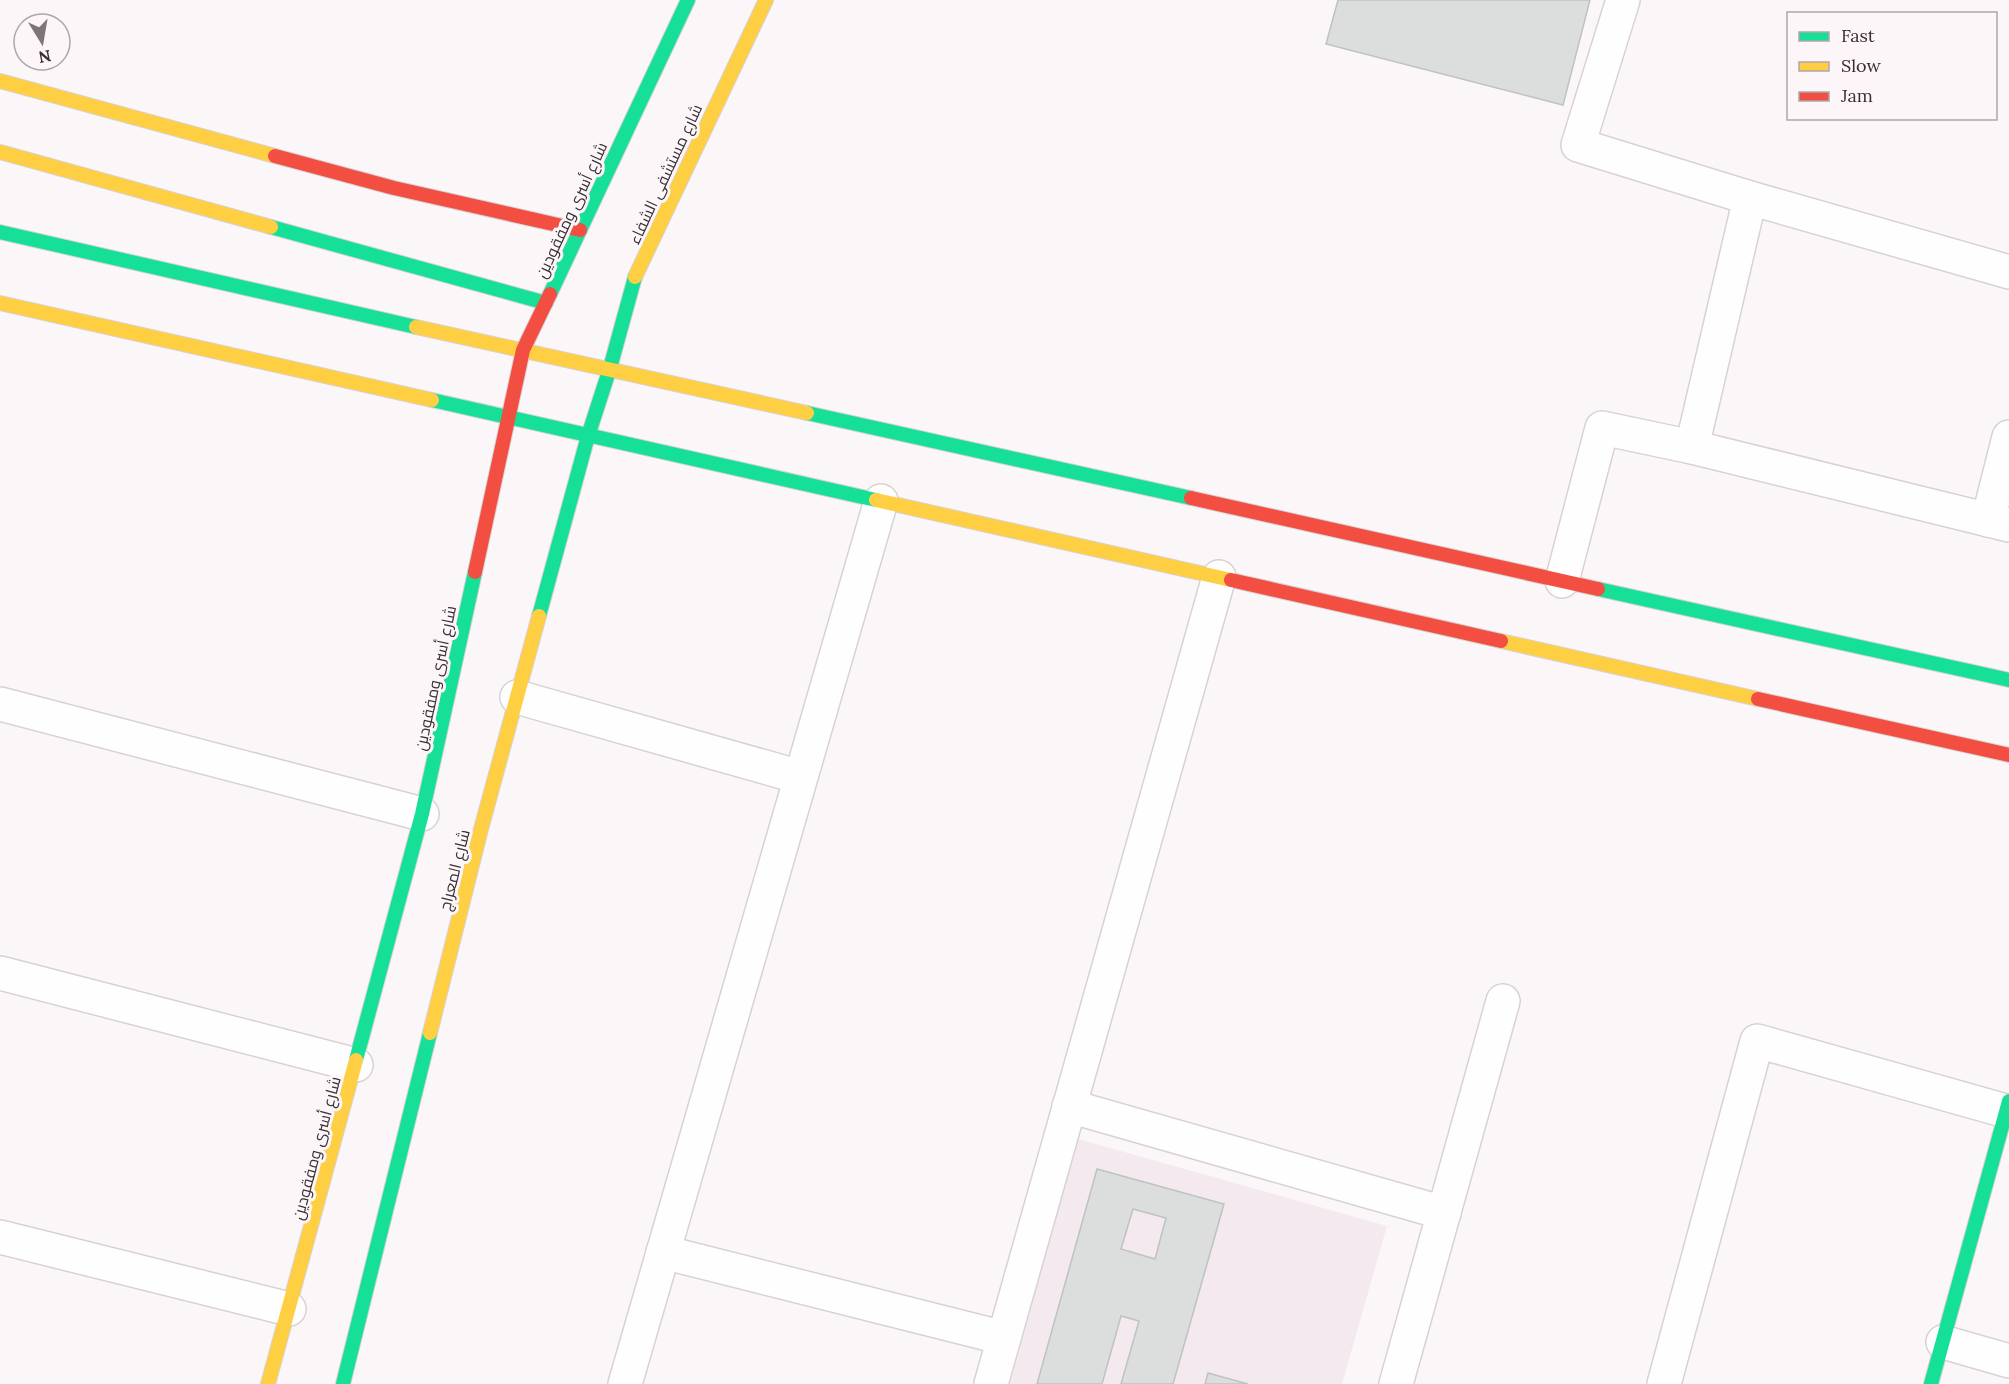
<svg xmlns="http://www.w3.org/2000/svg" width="2009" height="1384" font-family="Lora,Cairo,serif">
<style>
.built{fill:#f3e9ee}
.building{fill:#dbdedc;stroke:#bec2c0;stroke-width:1.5;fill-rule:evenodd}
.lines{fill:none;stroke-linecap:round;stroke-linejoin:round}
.street-casing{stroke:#d8d2d5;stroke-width:36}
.fast-casing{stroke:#d8d2d5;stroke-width:16}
.slow-casing{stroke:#d8d2d5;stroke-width:16}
.jam-casing{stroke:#d8d2d5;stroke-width:16}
.street{stroke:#fefefe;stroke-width:33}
.fast{stroke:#16e098;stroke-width:14}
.slow{stroke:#ffcf43;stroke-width:14}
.jam{stroke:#f24e42;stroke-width:14}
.labels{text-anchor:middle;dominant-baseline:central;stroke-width:6;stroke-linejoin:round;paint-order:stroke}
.street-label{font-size:16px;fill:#392f34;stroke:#fcf6f9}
</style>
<rect width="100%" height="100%" fill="#fbf7f9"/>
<polygon class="built" points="1078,1139 1387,1226 1342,1384 1010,1384"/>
<g class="building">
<polygon points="1338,0 1590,0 1563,105 1326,44"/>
<path d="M 1097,1169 L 1224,1204 L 1173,1384 L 1121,1384 L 1139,1321 L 1121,1316 L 1102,1384 L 1037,1384 ZM 1133,1209 L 1166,1218 L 1155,1259 L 1121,1249 Z"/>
<polygon points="1208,1373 1248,1384 1205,1384"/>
</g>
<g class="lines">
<g class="street-casing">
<g id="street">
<polyline points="1623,0 1578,145 1750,198 2009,272"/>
<polyline points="1692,447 1750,198"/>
<polyline points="1988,520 2009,437"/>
<polyline points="1562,581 1602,428 1692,447 2009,525"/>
<polyline points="517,697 800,777"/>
<polyline points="0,704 422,814"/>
<polyline points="0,973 356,1065"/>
<polyline points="1069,1106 1444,1213"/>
<polyline points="0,1237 289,1309"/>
<polyline points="663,1252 1004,1338"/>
<polyline points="1943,1342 2009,1361"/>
<polyline points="625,1384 881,501"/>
<polyline points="991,1384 1219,577"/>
<polyline points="1396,1384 1503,1001"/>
<polyline points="1664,1384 1757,1041 2006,1111"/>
</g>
</g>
<g class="fast-casing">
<g id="fast">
<polyline points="271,227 546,303"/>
<polyline points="0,232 416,327"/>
<polyline points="550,294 688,0"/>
<polyline points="432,400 876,500"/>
<polyline points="807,413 1191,498"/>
<polyline points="1598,589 2009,680"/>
<polyline points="539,616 588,436 610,368 635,277"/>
<polyline points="356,1060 422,814 475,572"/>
<polyline points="343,1384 430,1033"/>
<polyline points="1931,1384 2009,1101"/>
</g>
</g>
<g class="slow-casing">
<g id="slow">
<polyline points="0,81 275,156"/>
<polyline points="0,152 271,227"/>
<polyline points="635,277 766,0"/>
<polyline points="0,303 432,400"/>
<polyline points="416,327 807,413"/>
<polyline points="876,500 1231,580"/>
<polyline points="1501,641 1758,699"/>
<polyline points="430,1033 481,829 539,616"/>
<polyline points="268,1384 356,1060"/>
</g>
</g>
<g class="jam-casing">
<g id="jam">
<polyline points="275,156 394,188 580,230"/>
<polyline points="1191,498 1598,589"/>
<polyline points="475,572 523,350 550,294"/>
<polyline points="1231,580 1501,641"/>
<polyline points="1758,699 2009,755"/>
</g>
</g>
<use href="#street" class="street"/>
<use href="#fast" class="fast"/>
<use href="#slow" class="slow"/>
<use href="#jam" class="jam"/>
</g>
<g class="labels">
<g class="street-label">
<text transform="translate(665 174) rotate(-65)">شارع مستشفى الشفاء</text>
<text transform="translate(571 210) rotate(-65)">شارع أسرى ومفقودين</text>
<text transform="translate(435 678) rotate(-78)">شارع أسرى ومفقودين</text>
<text transform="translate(454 870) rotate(-76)">شارع المعراج</text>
<text transform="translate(316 1148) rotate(-75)">شارع أسرى ومفقودين</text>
</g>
</g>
<rect x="1787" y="12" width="210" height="108" fill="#fcf6f9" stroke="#aea6aa" stroke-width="1.5"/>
<rect x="1799" y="32" width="30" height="9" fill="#16e098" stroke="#aea6aa" stroke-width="1.5"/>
<text x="1841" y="42" font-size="18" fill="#392f34">Fast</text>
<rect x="1799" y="62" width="30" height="9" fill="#ffcf43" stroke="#aea6aa" stroke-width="1.5"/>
<text x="1841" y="72" font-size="18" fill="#392f34">Slow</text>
<rect x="1799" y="92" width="30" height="9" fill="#f24e42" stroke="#aea6aa" stroke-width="1.5"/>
<text x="1841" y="102" font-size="18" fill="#392f34">Jam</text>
<g transform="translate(42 42) rotate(169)"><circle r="28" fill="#fcf6f9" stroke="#aea6aa" stroke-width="1.5"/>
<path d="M0-4.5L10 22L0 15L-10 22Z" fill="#7d7579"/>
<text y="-9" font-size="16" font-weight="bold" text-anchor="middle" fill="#392f34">N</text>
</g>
</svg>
